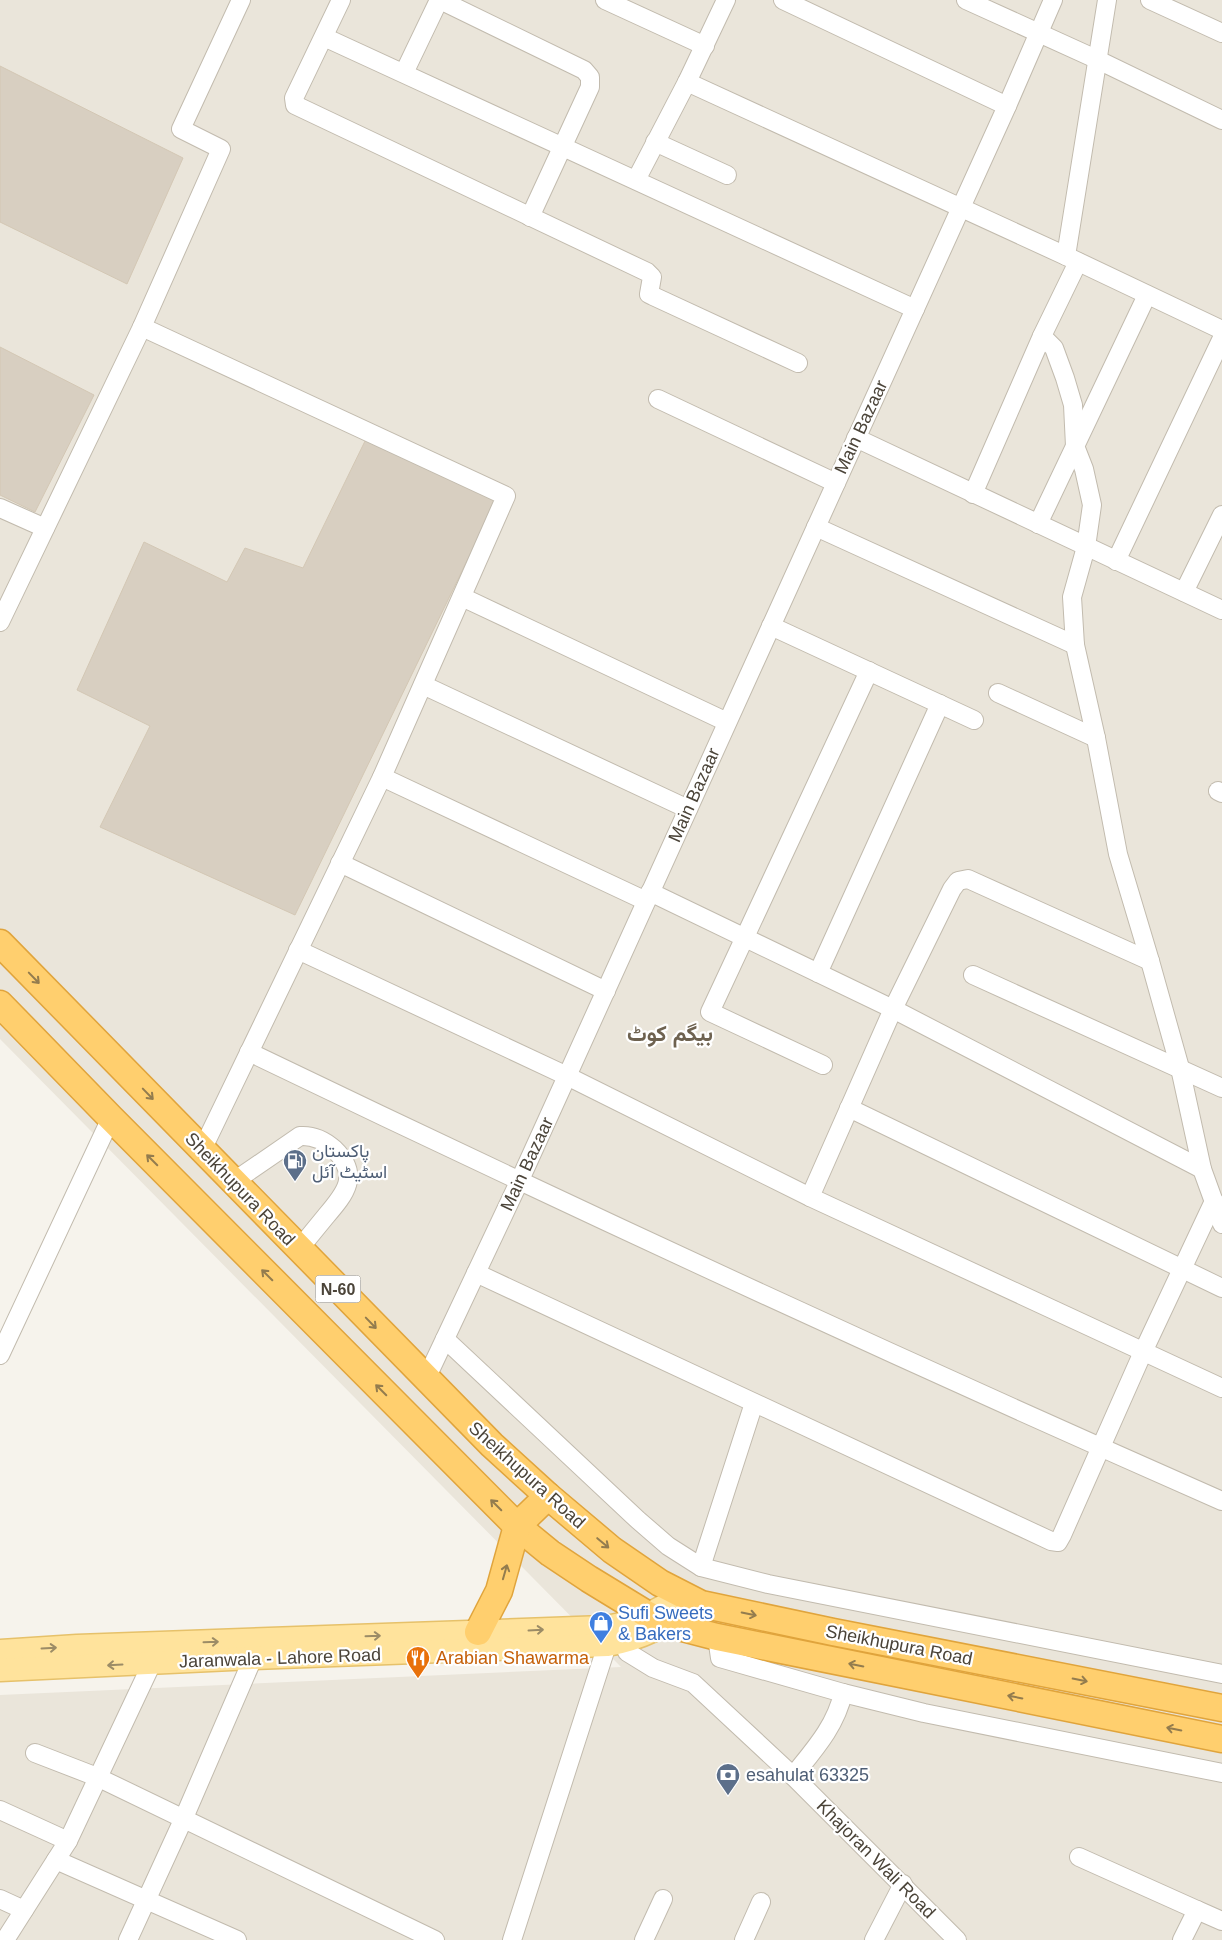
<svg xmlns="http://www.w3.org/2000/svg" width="1222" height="1940" font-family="Arial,Vazirmatn,sans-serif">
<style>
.residential{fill:#eae5da}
.building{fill:#d8cfc1;stroke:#d3c7b4}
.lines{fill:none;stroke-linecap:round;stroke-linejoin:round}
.minor-casing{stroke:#c2bbae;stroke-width:20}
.major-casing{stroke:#e6c16a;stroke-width:25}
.highway-casing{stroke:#e0a43c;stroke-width:29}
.minor{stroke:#fff;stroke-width:18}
.major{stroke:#ffe39c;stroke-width:22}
.highway{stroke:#ffcf6e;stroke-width:26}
.oneway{stroke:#937c4e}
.oneway2{stroke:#9c8c66}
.labels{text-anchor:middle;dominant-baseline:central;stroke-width:4.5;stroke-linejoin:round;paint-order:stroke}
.shield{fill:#fff;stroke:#817c74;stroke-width:1}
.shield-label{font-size:16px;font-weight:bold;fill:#4b4439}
.street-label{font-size:18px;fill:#4b4439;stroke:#fff}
.service-label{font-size:18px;fill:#4e5e75;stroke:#fff;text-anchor:start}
.shop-label{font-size:18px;fill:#366cbe;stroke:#fff;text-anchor:start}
.food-label{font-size:18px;fill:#c56008;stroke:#fff;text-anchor:start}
.district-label{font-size:22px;font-weight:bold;fill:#6e6250;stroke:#fff}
</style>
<rect width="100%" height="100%" fill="#f6f3ec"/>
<polygon class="residential" points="0,0 1222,0 1222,1940 0,1940 0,1695 621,1667 0,1039"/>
<g class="building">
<polygon points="0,66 183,158 127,284 0,222"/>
<polygon points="0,347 94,395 35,512 0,495"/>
<polygon points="367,437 497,499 295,915 100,827 150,726 77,690 144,542 227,582 245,548 303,568"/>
</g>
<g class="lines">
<g class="minor-casing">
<g id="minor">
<polyline points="341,0 294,98 295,105 647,272 652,277 649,294 653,296 798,363"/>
<polyline points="440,0 584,70 590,77 590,87 530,217"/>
<polyline points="605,0 705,46"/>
<polyline points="783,0 1007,106"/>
<polyline points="966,0 1096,59 1222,120"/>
<polyline points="1150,0 1222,33"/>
<polyline points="324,37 915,309"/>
<polyline points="404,73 439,0"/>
<polyline points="687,82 1066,256 1222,330"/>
<polyline points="655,142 727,175"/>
<polyline points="636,180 687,82 726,0"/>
<polyline points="1066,256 1107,0"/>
<polyline points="142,327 506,496 382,777 202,1150"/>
<polyline points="1042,336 1054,348 1065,378 1073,405 1075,446 1084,469 1092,505 1086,547 1072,597 1075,645 1096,738 1118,854 1150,961 1180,1068 1202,1169 1222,1224"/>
<polyline points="658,399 836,483"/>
<polyline points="856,438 1222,610"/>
<polyline points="973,494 1042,336 1078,262"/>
<polyline points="0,508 45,528"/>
<polyline points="1038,524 1147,295"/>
<polyline points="816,527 1075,645"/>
<polyline points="1116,561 1222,338"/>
<polyline points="1184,592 1222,515"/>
<polyline points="462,597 727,722"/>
<polyline points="0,622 142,327 221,149 181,129 241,0"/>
<polyline points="771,626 974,720"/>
<polyline points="423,685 688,809"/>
<polyline points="998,693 1096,738"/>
<polyline points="382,777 646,901"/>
<polyline points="1218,791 1222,793"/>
<polyline points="340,863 606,991"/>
<polyline points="650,892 893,1009 1202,1169"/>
<polyline points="298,950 567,1076 810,1197 1222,1388"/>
<polyline points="818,973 940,704"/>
<polyline points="973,975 1222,1088"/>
<path d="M 249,1052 C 571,1207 895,1357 1222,1501"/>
<polyline points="823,1065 710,1012 869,671"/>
<polyline points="849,1108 1222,1288"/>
<path d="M 233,1182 L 300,1136 C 314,1135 324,1140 334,1149 C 361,1175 345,1194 326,1216 C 317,1227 308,1238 299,1249"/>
<polyline points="810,1197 893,1009 952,889 958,881 968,879 1150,961"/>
<polyline points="476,1273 1051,1541 1058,1542 1062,1535 1143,1352 1214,1201"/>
<polyline points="445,1339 638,1520 668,1546 701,1567 768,1584 1222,1674"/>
<polyline points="0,1355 111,1118"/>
<polyline points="426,1379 519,1182 1007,106 1053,0"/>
<polyline points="701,1567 754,1403"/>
<polyline points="621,1630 627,1652 653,1668 693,1683 793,1776 957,1940"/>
<path d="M 717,1637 L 720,1658 L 843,1693 C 836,1726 813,1751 793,1776"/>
<polyline points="843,1693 924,1713 1222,1773"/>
<polyline points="35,1753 97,1777 435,1940"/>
<polyline points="0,1810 68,1841"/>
<polyline points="1079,1857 1197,1910 1182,1940"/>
<polyline points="56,1860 237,1940"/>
<polyline points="0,1899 24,1910"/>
<polyline points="1197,1910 1222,1921"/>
<polyline points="5,1940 68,1841 152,1663"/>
<polyline points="128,1940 183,1820 253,1658"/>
<polyline points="512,1940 607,1645 605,1633"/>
<polyline points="644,1940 663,1899"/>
<polyline points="744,1940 761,1902"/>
<polyline points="874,1940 903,1884"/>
</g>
</g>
<g class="major-casing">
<g id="major">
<path d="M 0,1651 L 77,1646 L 604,1627 C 638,1623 654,1611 683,1595"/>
<path d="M 0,1670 L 253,1658 L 607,1645 C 641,1640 672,1622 701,1604"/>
</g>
</g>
<g class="highway-casing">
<g id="highway">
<polyline points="0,943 492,1445 548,1496 612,1550 660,1583 701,1604 833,1632 1222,1708"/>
<polyline points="0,1004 111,1118 517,1526 550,1553 589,1579 648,1615 667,1624 717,1637 1222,1739"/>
<polyline points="478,1632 499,1591 517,1526 548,1496"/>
</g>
</g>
<use href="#minor" class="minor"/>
<use href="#major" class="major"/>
<use href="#highway" class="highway"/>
</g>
<defs><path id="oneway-shaft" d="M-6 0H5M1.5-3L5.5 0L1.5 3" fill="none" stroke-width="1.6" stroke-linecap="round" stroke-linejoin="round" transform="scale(1.25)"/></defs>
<g class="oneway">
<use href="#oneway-shaft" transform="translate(34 978) rotate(46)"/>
<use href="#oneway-shaft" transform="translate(148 1094) rotate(46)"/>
<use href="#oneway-shaft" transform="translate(152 1160) rotate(-135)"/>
<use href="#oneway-shaft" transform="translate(267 1275) rotate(-135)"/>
<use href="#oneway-shaft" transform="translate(371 1323) rotate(46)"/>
<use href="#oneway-shaft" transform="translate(381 1390) rotate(-135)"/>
<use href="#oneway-shaft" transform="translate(496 1505) rotate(-135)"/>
<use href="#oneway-shaft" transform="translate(603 1543) rotate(40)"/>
<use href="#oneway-shaft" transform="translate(505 1572) rotate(-74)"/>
<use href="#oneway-shaft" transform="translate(749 1614) rotate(12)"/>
<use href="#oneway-shaft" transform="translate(856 1665) rotate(-169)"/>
<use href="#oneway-shaft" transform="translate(1080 1680) rotate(11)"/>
<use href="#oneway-shaft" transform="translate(1015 1697) rotate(-169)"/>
<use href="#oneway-shaft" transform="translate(1174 1729) rotate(-169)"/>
</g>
<g class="oneway2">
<use href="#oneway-shaft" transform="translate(536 1630) rotate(-3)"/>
<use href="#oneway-shaft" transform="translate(373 1636) rotate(-2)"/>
<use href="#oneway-shaft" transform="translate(211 1642) rotate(-2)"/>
<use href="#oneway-shaft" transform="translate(49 1648) rotate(-3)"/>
<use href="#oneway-shaft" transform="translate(115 1665) rotate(177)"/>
</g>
<defs>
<g id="fuel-pin" transform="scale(1.25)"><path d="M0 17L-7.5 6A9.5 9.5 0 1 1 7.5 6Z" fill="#5c6f8a" stroke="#fff"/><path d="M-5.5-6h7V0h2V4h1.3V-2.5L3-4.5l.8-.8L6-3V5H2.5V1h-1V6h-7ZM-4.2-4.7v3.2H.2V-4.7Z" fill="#fff"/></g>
<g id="shop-pin" transform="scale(1.25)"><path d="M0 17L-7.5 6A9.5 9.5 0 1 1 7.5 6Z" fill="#3f7fe0" stroke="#fff"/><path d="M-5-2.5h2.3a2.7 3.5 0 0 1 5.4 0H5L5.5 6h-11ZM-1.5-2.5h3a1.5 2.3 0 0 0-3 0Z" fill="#fff"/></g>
<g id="restaurant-pin" transform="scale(1.25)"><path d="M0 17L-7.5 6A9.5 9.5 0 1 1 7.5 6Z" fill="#e8710a" stroke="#fff"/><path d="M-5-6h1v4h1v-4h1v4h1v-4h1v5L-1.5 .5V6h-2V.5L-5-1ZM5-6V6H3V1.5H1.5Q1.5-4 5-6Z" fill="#fff"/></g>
<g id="bank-pin" transform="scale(1.25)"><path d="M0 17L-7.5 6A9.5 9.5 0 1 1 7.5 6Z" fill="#5c6f8a" stroke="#fff"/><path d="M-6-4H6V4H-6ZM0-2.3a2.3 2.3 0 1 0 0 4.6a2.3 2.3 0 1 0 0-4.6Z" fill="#fff"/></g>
</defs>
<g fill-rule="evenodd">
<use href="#fuel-pin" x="295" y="1161"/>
<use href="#shop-pin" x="601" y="1623"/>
<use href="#restaurant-pin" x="418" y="1658"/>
<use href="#bank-pin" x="728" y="1775"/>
</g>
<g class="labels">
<rect class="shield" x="315.5" y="1275.5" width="45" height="27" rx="4"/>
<g class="shield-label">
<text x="338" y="1289">N-60</text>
</g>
<g class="street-label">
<text transform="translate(861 427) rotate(-65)">Main Bazaar</text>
<text transform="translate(694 795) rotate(-66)">Main Bazaar</text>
<text transform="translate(527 1164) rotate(-65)">Main Bazaar</text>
<text transform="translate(240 1189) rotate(46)">Sheikhupura Road</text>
<text transform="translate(527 1475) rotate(42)">Sheikhupura Road</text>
<text transform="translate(899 1645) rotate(11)">Sheikhupura Road</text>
<text transform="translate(280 1658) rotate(-2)">Jaranwala - Lahore Road</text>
<text transform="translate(876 1859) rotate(45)">Khajoran Wali Road</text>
</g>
<g class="service-label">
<text x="312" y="1151">پاکستان<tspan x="312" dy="21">اسٹیٹ آئل</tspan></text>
<text x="746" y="1775">esahulat 63325</text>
</g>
<g class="shop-label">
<text x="618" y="1613">Sufi Sweets<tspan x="618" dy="21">&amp; Bakers</tspan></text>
</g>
<g class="food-label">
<text x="436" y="1658">Arabian Shawarma</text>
</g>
<g class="district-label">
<text x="670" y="1033">بیگم کوٹ</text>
</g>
</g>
</svg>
